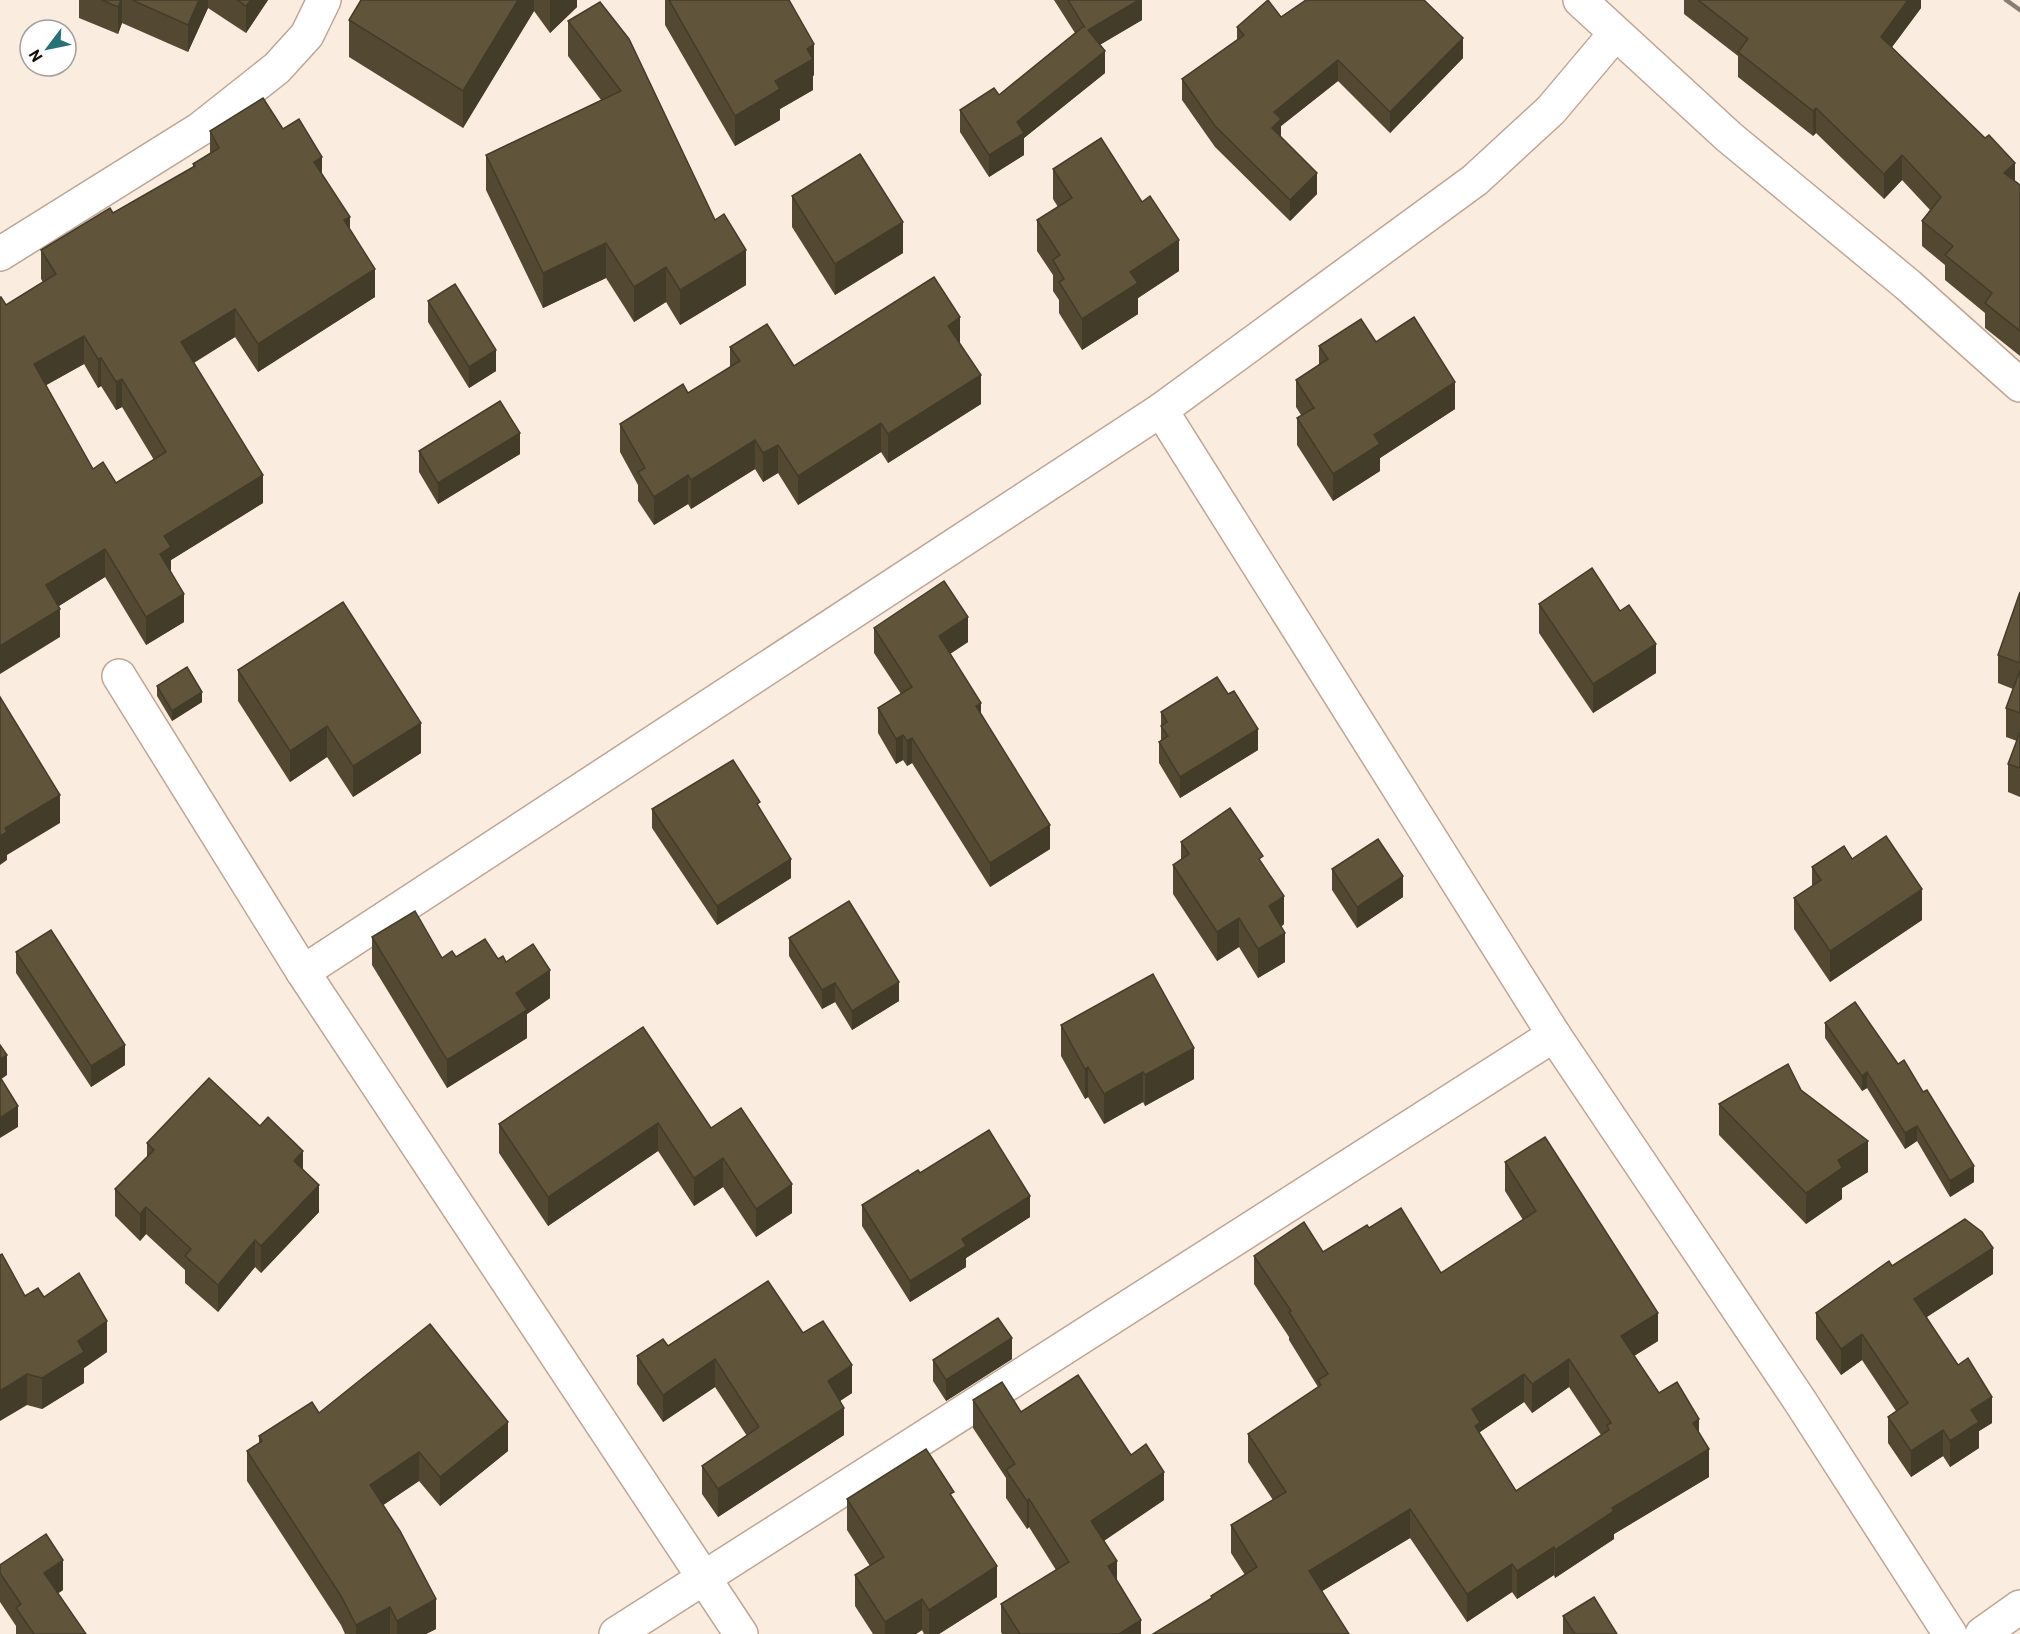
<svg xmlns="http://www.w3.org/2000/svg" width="2020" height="1634" font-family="Barlow,sans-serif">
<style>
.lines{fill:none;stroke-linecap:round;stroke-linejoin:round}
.minor-casing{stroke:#bea694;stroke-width:36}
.minor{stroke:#fff;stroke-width:33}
.rail{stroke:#897e74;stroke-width:4.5}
.wall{fill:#534933;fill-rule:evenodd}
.shaded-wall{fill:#433c29}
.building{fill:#60553b;stroke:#433c29;stroke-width:1.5;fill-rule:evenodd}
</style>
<rect width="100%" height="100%" fill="#fbece0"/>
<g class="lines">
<g class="minor-casing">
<g id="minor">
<polyline points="1580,0 1729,137 1908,285 2020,385"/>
<polyline points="0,254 200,129 277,68 307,35 324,0"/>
<polyline points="1161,410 1554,1035 1800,1401 1950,1634"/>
<polyline points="119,676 303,972 741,1634"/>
<polyline points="303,972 1161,410 1475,180 1551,110 1615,34"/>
<polyline points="616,1634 1554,1035"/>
<polyline points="1982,1634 2020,1607"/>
</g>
</g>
<use href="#minor" class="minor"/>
<polyline class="rail" points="2006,0 2020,10"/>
</g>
<g class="wall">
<polygon points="79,0 268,0 246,33 208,8 188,52 122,23 118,34 79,18"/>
<polygon points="361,0 577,0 577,7 550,33 534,11 463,128 349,57 349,20"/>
<polygon points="665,0 789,0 814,75 813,76 813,90 780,109 780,120 735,146 665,25"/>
<polygon points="1054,0 1142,0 1142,20 1099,45 1105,73 1024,138 1024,155 989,177 960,132 960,110 999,95 1075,33"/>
<polygon points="1684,0 1921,0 1921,8 1892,47 2015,182 2020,185 2020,356 1985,328 1985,313 1945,280 1945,265 1922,246 1922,221 1930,210 1902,180 1884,199 1816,133 1813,136 1738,77 1738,56 1684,14"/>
<polygon points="600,2 715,220 746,285 680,325 666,302 634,322 606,278 543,308 486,190 486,155 601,100 568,56 568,21"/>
<polygon points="1281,17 1463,58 1390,133 1338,81 1281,126 1281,137 1317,194 1290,221 1215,147 1182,100 1182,79 1237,40 1237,27"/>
<path d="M 283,129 L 322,174 L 350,229 L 375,297 L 258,372 L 235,337 L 194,363 L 263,503 L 171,560 L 171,572 L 184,622 L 146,645 L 105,577 L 59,606 L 60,637 L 6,305 L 43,282 L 41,279 L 41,250 L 113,213 L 193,167 L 193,164 L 210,153 L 210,131 ZM 84,364 L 98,388 L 101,386 L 116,410 L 122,407 L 154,460 L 116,483 L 93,469 L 46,385 Z"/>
<polygon points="1053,169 1179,271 1138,298 1138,314 1082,350 1059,313 1059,300 1053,291 1053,275 1037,251 1037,220 1058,207 1053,199"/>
<polygon points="792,196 903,253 835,295 792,227"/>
<polygon points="428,301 496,371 469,388 428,322"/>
<polygon points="1376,342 1455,409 1380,458 1380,471 1333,501 1297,445 1297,418 1301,415 1296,407 1296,380 1319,365 1319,346"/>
<polygon points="960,344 981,404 888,463 881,452 798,505 778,473 763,482 755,469 691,509 688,504 654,525 638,501 638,485 620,452 620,424 688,393 730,367 730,347 794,366"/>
<polygon points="419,451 520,454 438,504 419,472"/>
<polygon points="2020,592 2020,797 2008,792 2008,764 2017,741 2006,737 2006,708 2013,689 1998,683 1998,655"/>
<polygon points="1539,604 1656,673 1593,713 1539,633"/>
<polygon points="874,628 968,642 950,654 1050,849 990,887 912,763 907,766 903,760 896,764 878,733 878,708 901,694 874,653"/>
<polygon points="238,670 421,753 353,797 327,757 290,782 238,701"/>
<polygon points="157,686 202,702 172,721 157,696"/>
<polygon points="1161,712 1258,750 1180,798 1159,763 1159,742 1161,740"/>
<polygon points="652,809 760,810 791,878 717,925 652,828"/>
<polygon points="1181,842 1263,864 1284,924 1281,927 1285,962 1258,978 1239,947 1217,961 1173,894 1173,865 1181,860"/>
<polygon points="1852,859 1922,920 1830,982 1794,929 1794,898 1812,886 1812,867"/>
<polygon points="1332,869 1403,897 1357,928 1332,890"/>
<polygon points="372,937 442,958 456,957 498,959 506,962 550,998 527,1014 527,1038 447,1088 372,965"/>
<polygon points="789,938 899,1001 852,1030 835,1002 822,1009 789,956"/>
<polygon points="16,952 125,1065 91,1087 16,973"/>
<polygon points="1825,1023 1974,1182 1950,1197 1917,1141 1905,1149 1867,1088 1862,1091 1825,1038"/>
<polygon points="1061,1025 1194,1079 1145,1106 1143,1102 1104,1124 1088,1097 1085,1099 1061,1056"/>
<polygon points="643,1027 711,1128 792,1213 756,1237 723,1187 694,1206 658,1151 548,1226 499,1153 499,1124"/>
<polygon points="1801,1090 1868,1172 1842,1188 1842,1199 1806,1224 1719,1135 1719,1104"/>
<polygon points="147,1143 303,1169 319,1212 261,1273 255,1267 218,1312 185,1283 185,1270 146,1234 140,1241 115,1216 115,1189 147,1158"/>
<path d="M 1505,1162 L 1658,1341 L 1634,1356 L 1659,1393 L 1699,1433 L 1709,1477 L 1614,1534 L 1614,1539 L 1555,1578 L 1554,1575 L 1517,1599 L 1512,1592 L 1467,1622 L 1410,1538 L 1322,1591 L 1211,1599 L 1211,1596 L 1245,1575 L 1231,1553 L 1231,1525 L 1273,1500 L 1248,1462 L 1248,1434 L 1318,1387 L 1289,1340 L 1289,1337 L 1254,1284 L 1254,1256 L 1323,1252 L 1369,1228 L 1441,1273 L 1523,1220 L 1505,1191 ZM 1569,1387 L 1601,1435 L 1516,1491 L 1480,1434 L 1480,1432 L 1524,1402 L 1532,1413 Z"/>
<polygon points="920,1173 1030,1217 966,1258 966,1267 910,1302 862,1226 862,1205"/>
<polygon points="1892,1266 1993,1274 1927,1317 1992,1423 1979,1431 1979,1448 1950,1467 1943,1456 1911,1477 1888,1443 1888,1417 1896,1411 1862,1360 1841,1375 1816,1339 1816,1313"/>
<polygon points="25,1296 44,1297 107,1352 84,1368 84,1383 42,1409 27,1405"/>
<polygon points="803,1333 852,1393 840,1401 844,1435 718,1517 702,1494 702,1466 747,1436 715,1387 663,1422 637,1384 637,1356 668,1346"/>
<polygon points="1012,1359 946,1401 933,1381 933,1360"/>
<polygon points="973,1400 1021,1412 1131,1455 1164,1500 1104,1541 1117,1580 1141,1634 1002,1634 1001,1632 1001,1604 1056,1570 1029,1527 1027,1529 1006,1498 1006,1478 973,1428"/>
<polygon points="319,1413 508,1451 440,1506 419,1481 383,1505 436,1629 426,1634 345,1634 341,1625 247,1481 247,1451 259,1443 259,1436"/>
<polygon points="847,1499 954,1499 997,1597 939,1634 924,1634 922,1630 916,1634 873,1634 855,1606 855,1575 870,1566 847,1530"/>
<polygon points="0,1565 63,1590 58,1593 86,1634 16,1634 16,1626 0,1602"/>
<polygon points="1563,1616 1617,1634 1563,1634"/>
</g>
<g class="shaded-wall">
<polygon points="121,0 122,0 122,23 118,34 118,7"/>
<polygon points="199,0 208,0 208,8 188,52 188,25"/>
<polygon points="251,0 268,0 246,33 246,6"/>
<polygon points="518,0 534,0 534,11 463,128 463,91"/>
<polygon points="550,0 577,0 577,7 550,33"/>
<polygon points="1139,0 1142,0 1142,20 1088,52 1088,30"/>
<polygon points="1908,0 1921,0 1921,8 1881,62 1881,37"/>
<polygon points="1463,38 1463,58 1390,133 1390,112"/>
<polygon points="814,44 814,75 813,76 813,90 780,109 780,120 735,146 735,116 775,81 807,49"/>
<polygon points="1105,51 1105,73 1024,138 1024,155 989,177 989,155 1017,122"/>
<polygon points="1338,60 1338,81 1281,126 1281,140 1272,128 1274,112"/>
<polygon points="1816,108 1816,133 1813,136 1813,111"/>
<polygon points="1902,155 1902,180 1884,199 1884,174"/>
<polygon points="322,157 322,186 314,162"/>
<polygon points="2015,163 2015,188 2004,173"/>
<polygon points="1317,173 1317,194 1290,221 1290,200"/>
<polygon points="350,217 350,245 344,220"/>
<polygon points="903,222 903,253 835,295 835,264"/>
<polygon points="1179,240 1179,271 1138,298 1138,314 1082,350 1082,319 1130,272"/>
<polygon points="606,243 606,278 543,308 543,273"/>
<polygon points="746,250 746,285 680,325 680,290"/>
<polygon points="666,267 666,302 634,322 634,287"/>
<polygon points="375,269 375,297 258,372 258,344"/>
<polygon points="235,309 235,337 181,370 181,342"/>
<polygon points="960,317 960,346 948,326"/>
<polygon points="84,336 84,364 34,392 34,364"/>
<polygon points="496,350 496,371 469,388 469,367"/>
<polygon points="101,358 101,386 98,388 98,359"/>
<polygon points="981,375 981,404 888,463 888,434"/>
<polygon points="122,379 122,407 116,410 116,382"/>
<polygon points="1455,382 1455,409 1380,458 1380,471 1333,501 1333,474 1374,435"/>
<polygon points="881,423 881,452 798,505 798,476"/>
<polygon points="520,433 520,454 438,504 438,483"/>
<polygon points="755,440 755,469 691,509 691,480"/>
<polygon points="778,445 778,473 763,482 763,453"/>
<polygon points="263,475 263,503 171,560 171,575 160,554 164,536"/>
<polygon points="688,475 688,504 654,525 654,497"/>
<polygon points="105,549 105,577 46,614 46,585"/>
<polygon points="184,594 184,622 146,645 146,617"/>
<polygon points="60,609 60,637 0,674 0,646"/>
<polygon points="968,617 968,642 939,661 939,636"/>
<polygon points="1656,644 1656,673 1593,713 1593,684"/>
<polygon points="202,692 202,702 172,721 172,711"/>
<polygon points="981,703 981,728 976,706"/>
<polygon points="421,723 421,753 353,797 353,766"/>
<polygon points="327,726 327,757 290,782 290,751"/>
<polygon points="1258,729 1258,750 1180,798 1180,777"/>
<polygon points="903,735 903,760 896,764 896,739"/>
<polygon points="912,738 912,763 907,766 907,741"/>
<polygon points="60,795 60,823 7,855 7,860 0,865 0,836 5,828"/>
<polygon points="1050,825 1050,849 990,887 990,863"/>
<polygon points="791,859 791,878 717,925 717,906"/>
<polygon points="1403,876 1403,897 1357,928 1357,907"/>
<polygon points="1922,889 1922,920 1830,982 1830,951"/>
<polygon points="1284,896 1284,924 1269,935 1269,906"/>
<polygon points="1239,918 1239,947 1217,961 1217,932"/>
<polygon points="1285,933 1285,962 1258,978 1258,949"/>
<polygon points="550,970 550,998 527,1014 527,1038 447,1088 447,1060 516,993"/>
<polygon points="899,982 899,1001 852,1030 852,1011"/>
<polygon points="835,983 835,1002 822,1009 822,990"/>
<polygon points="125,1045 125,1065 91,1087 91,1066"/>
<polygon points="1194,1048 1194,1079 1145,1106 1145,1075"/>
<polygon points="7,1055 7,1075 0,1080 0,1059"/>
<polygon points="1088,1067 1088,1097 1085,1099 1085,1069"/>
<polygon points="1143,1072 1143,1102 1104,1124 1104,1094"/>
<polygon points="1867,1072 1867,1088 1862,1091 1862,1076"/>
<polygon points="18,1106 18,1127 0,1138 0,1118"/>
<polygon points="658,1123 658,1151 548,1226 548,1197"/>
<polygon points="1917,1126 1917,1141 1905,1149 1905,1133"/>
<polygon points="1868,1141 1868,1172 1842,1188 1842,1199 1806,1224 1806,1193 1838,1160"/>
<polygon points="303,1151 303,1178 294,1161"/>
<polygon points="723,1158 723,1187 694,1206 694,1178"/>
<polygon points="1974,1166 1974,1182 1950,1197 1950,1181"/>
<polygon points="792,1184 792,1213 756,1237 756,1209"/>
<polygon points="319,1185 319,1212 261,1273 261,1246"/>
<polygon points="1030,1196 1030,1217 966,1258 966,1267 910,1302 910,1281 962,1239"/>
<polygon points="146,1207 146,1234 140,1241 140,1214"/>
<polygon points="255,1240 255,1267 218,1312 218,1285"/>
<polygon points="1993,1248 1993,1274 1914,1325 1914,1299"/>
<polygon points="1658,1313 1658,1341 1621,1364 1621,1336"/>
<polygon points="107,1321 107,1352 84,1368 84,1383 42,1409 42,1378 78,1341"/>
<polygon points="1862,1334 1862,1360 1841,1375 1841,1349"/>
<polygon points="1012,1338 1012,1359 946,1401 946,1380"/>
<polygon points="715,1359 715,1387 663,1422 663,1395"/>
<polygon points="1569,1359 1569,1387 1532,1413 1532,1384"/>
<polygon points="852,1365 852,1393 828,1409 828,1381"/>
<polygon points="27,1374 27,1405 0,1421 0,1391"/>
<polygon points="1524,1374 1524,1402 1480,1432 1480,1451 1472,1409"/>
<polygon points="1992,1397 1992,1423 1979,1431 1979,1448 1950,1467 1950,1441 1971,1410"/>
<polygon points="844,1408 844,1435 718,1517 718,1489"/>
<polygon points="1699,1419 1699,1447 1693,1423"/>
<polygon points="508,1422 508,1451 440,1506 440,1477"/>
<polygon points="1943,1430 1943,1456 1911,1477 1911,1451"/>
<polygon points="1709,1449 1709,1477 1614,1534 1614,1539 1555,1578 1555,1550 1612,1508"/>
<polygon points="419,1452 419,1481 370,1514 370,1485"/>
<polygon points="1164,1472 1164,1500 1091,1549 1091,1521"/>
<polygon points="1029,1499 1029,1527 1027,1529 1027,1501"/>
<polygon points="1410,1509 1410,1538 1309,1599 1309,1571"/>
<polygon points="1554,1547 1554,1575 1517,1599 1517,1571"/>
<polygon points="63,1560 63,1590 44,1603 44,1573"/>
<polygon points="1117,1561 1117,1589 1108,1566"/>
<polygon points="1512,1564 1512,1592 1467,1622 1467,1594"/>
<polygon points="997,1566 997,1597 939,1634 929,1634 929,1610"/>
<polygon points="436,1599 436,1629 426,1634 397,1634 397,1621"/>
<polygon points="922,1599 922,1630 916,1634 885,1634 885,1622"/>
<polygon points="390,1607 390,1634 356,1634 356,1625"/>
<polygon points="1141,1620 1141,1634 1119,1634"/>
</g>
<g class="building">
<polygon points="102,0 121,0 118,7"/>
<polygon points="132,0 199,0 188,25"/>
<polygon points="237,0 251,0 246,6"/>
<polygon points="361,0 518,0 463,91 349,20"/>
<polygon points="669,0 789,0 814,44 807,49 813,59 775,81 780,89 735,116"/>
<polygon points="1068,0 1139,0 1088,30 1105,51 1017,122 1024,133 989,155 960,110 994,88 999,95 1084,26 1085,28"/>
<polygon points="1268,0 1281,17 1306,0 1424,0 1463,38 1390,112 1338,60 1274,112 1281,119 1272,128 1317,173 1290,200 1215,126 1182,79 1244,35 1237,27"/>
<polygon points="1698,0 1908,0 1881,37 1985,138 1989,135 2015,163 2004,173 2020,185 2020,331 1985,303 1992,293 1945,255 1953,246 1922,221 1941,197 1902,155 1884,174 1816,108 1813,111 1738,52 1748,39"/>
<polygon points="600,2 629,39 715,220 724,214 746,250 680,290 666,267 634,287 606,243 543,273 486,155 621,91 568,21"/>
<path d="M 263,98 L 283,129 L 299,119 L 322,157 L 314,162 L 350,217 L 344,220 L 375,269 L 258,344 L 235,309 L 181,342 L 263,475 L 164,536 L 171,547 L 160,554 L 184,594 L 146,617 L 105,549 L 46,585 L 60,609 L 0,646 L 0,297 L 1,297 L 6,305 L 56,274 L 41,250 L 110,208 L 113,213 L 195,166 L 193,164 L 219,148 L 210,131 ZM 84,336 L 98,359 L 101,358 L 116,382 L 122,379 L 166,452 L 116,483 L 103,462 L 93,469 L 34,364 Z"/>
<polygon points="1101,138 1142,202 1150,196 1179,240 1130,272 1138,283 1082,319 1059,282 1064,279 1053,260 1060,255 1037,220 1072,198 1053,169"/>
<polygon points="860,154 903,222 835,264 792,196"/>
<polygon points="934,277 960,317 948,326 981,375 888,434 881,423 798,476 778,445 763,453 755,440 691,480 688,475 654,497 638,472 645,468 620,424 683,384 688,393 740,361 730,347 767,324 794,366"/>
<polygon points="455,284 496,350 469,367 428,301"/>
<polygon points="1414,317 1455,382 1374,435 1380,444 1333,474 1297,418 1314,408 1296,380 1328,359 1319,346 1361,319 1376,342"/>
<polygon points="500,401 520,433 438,483 419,451"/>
<polygon points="1592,568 1620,611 1629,605 1656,644 1593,684 1539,604"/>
<polygon points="944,581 968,617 939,636 981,703 976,706 1050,825 990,863 912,738 907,741 903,735 896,739 878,708 912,687 874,628"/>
<polygon points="2020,592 2020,663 1998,655"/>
<polygon points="343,602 421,723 353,766 327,726 290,751 238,670"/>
<polygon points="187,667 202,692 172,711 157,686"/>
<polygon points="2020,670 2020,713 2006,708"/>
<polygon points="1217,677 1228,694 1234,691 1258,729 1180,777 1159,742 1168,736 1161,726 1167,722 1161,712"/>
<polygon points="0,697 60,795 5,828 7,832 0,836"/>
<polygon points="2020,732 2020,768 2008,764"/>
<polygon points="733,760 760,802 757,804 791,859 717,906 652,809"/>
<polygon points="1230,808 1263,856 1259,859 1284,896 1269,906 1285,933 1258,949 1239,918 1217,932 1173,865 1189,854 1181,842"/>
<polygon points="1886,836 1922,889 1830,951 1794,898 1821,880 1812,867 1844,846 1852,859"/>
<polygon points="1378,839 1403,876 1357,907 1332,869"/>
<polygon points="849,901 899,982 852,1011 835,983 822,990 789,938"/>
<polygon points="415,911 442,958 452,951 456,957 485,939 498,959 503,956 506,962 533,944 550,970 516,993 527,1010 447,1060 372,937"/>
<polygon points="51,930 125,1045 91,1066 16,952"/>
<polygon points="1153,974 1194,1048 1145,1075 1143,1072 1104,1094 1088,1067 1085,1069 1061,1025"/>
<polygon points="1855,1002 1898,1064 1904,1060 1923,1092 1927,1090 1974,1166 1950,1181 1917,1126 1905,1133 1867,1072 1862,1076 1825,1023"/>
<polygon points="643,1027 711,1128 741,1108 792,1184 756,1209 723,1158 694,1178 658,1123 548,1197 499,1124"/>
<polygon points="0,1045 7,1055 0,1059"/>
<polygon points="1788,1064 1801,1090 1868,1141 1838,1160 1842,1168 1806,1193 1719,1104"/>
<polygon points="0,1077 18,1106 0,1118"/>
<polygon points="209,1078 260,1126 268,1117 303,1151 294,1161 319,1185 261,1246 255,1240 218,1285 185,1256 191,1249 146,1207 140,1214 115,1189 154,1150 147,1143"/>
<polygon points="989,1130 1030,1196 962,1239 966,1246 910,1281 862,1205 918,1170 920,1173"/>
<path d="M 1545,1137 L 1658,1313 L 1621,1336 L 1659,1393 L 1677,1382 L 1699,1419 L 1693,1423 L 1709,1449 L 1612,1508 L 1614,1511 L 1555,1550 L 1554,1547 L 1517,1571 L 1512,1564 L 1467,1594 L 1410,1509 L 1309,1571 L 1349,1634 L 1153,1634 L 1212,1598 L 1211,1596 L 1257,1567 L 1231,1525 L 1286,1492 L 1248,1434 L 1321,1385 L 1318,1380 L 1328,1374 L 1289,1312 L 1291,1311 L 1254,1256 L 1304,1222 L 1323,1252 L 1367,1225 L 1369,1228 L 1401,1208 L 1441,1273 L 1536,1211 L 1505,1162 ZM 1569,1359 L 1611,1423 L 1607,1425 L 1609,1430 L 1516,1491 L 1475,1426 L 1480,1423 L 1472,1409 L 1524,1374 L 1532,1384 Z"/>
<polygon points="1965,1219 1982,1232 1993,1248 1914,1299 1958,1365 1968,1358 1992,1397 1971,1410 1979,1422 1950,1441 1943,1430 1911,1451 1888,1417 1908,1403 1862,1334 1841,1349 1816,1313 1889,1261 1892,1266"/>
<polygon points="2,1254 25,1296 38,1288 44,1297 79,1273 107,1321 78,1341 84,1352 42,1378 27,1374 0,1391 0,1255"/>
<polygon points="768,1281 803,1333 823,1321 852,1365 828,1381 844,1408 718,1489 702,1466 759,1427 715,1359 663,1395 637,1356 663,1339 668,1346"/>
<polygon points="998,1318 1012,1338 946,1380 933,1360"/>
<polygon points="430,1324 508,1422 440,1477 419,1452 370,1485 400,1531 436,1599 397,1621 390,1607 356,1625 341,1596 247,1451 262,1441 259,1436 312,1402 319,1413"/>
<polygon points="1078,1375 1131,1455 1146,1444 1164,1472 1091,1521 1117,1561 1108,1566 1141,1620 1119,1634 1020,1634 1001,1604 1069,1562 1029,1499 1027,1501 1006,1470 1015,1464 973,1400 1002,1382 1021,1412"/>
<polygon points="926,1449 954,1492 950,1494 997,1566 929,1610 922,1599 885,1622 855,1575 884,1557 847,1499"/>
<polygon points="46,1534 63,1560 44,1573 86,1634 34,1634 16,1608 21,1604 0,1573 0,1565"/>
<polygon points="1594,1597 1617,1634 1575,1634 1563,1616"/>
</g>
<g transform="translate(48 48) rotate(238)"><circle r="28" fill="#ffffff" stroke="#a29f9c" stroke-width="1.5"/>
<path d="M0-4.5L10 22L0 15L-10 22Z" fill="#277274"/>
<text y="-9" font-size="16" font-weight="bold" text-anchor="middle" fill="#170f08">N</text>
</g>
</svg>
